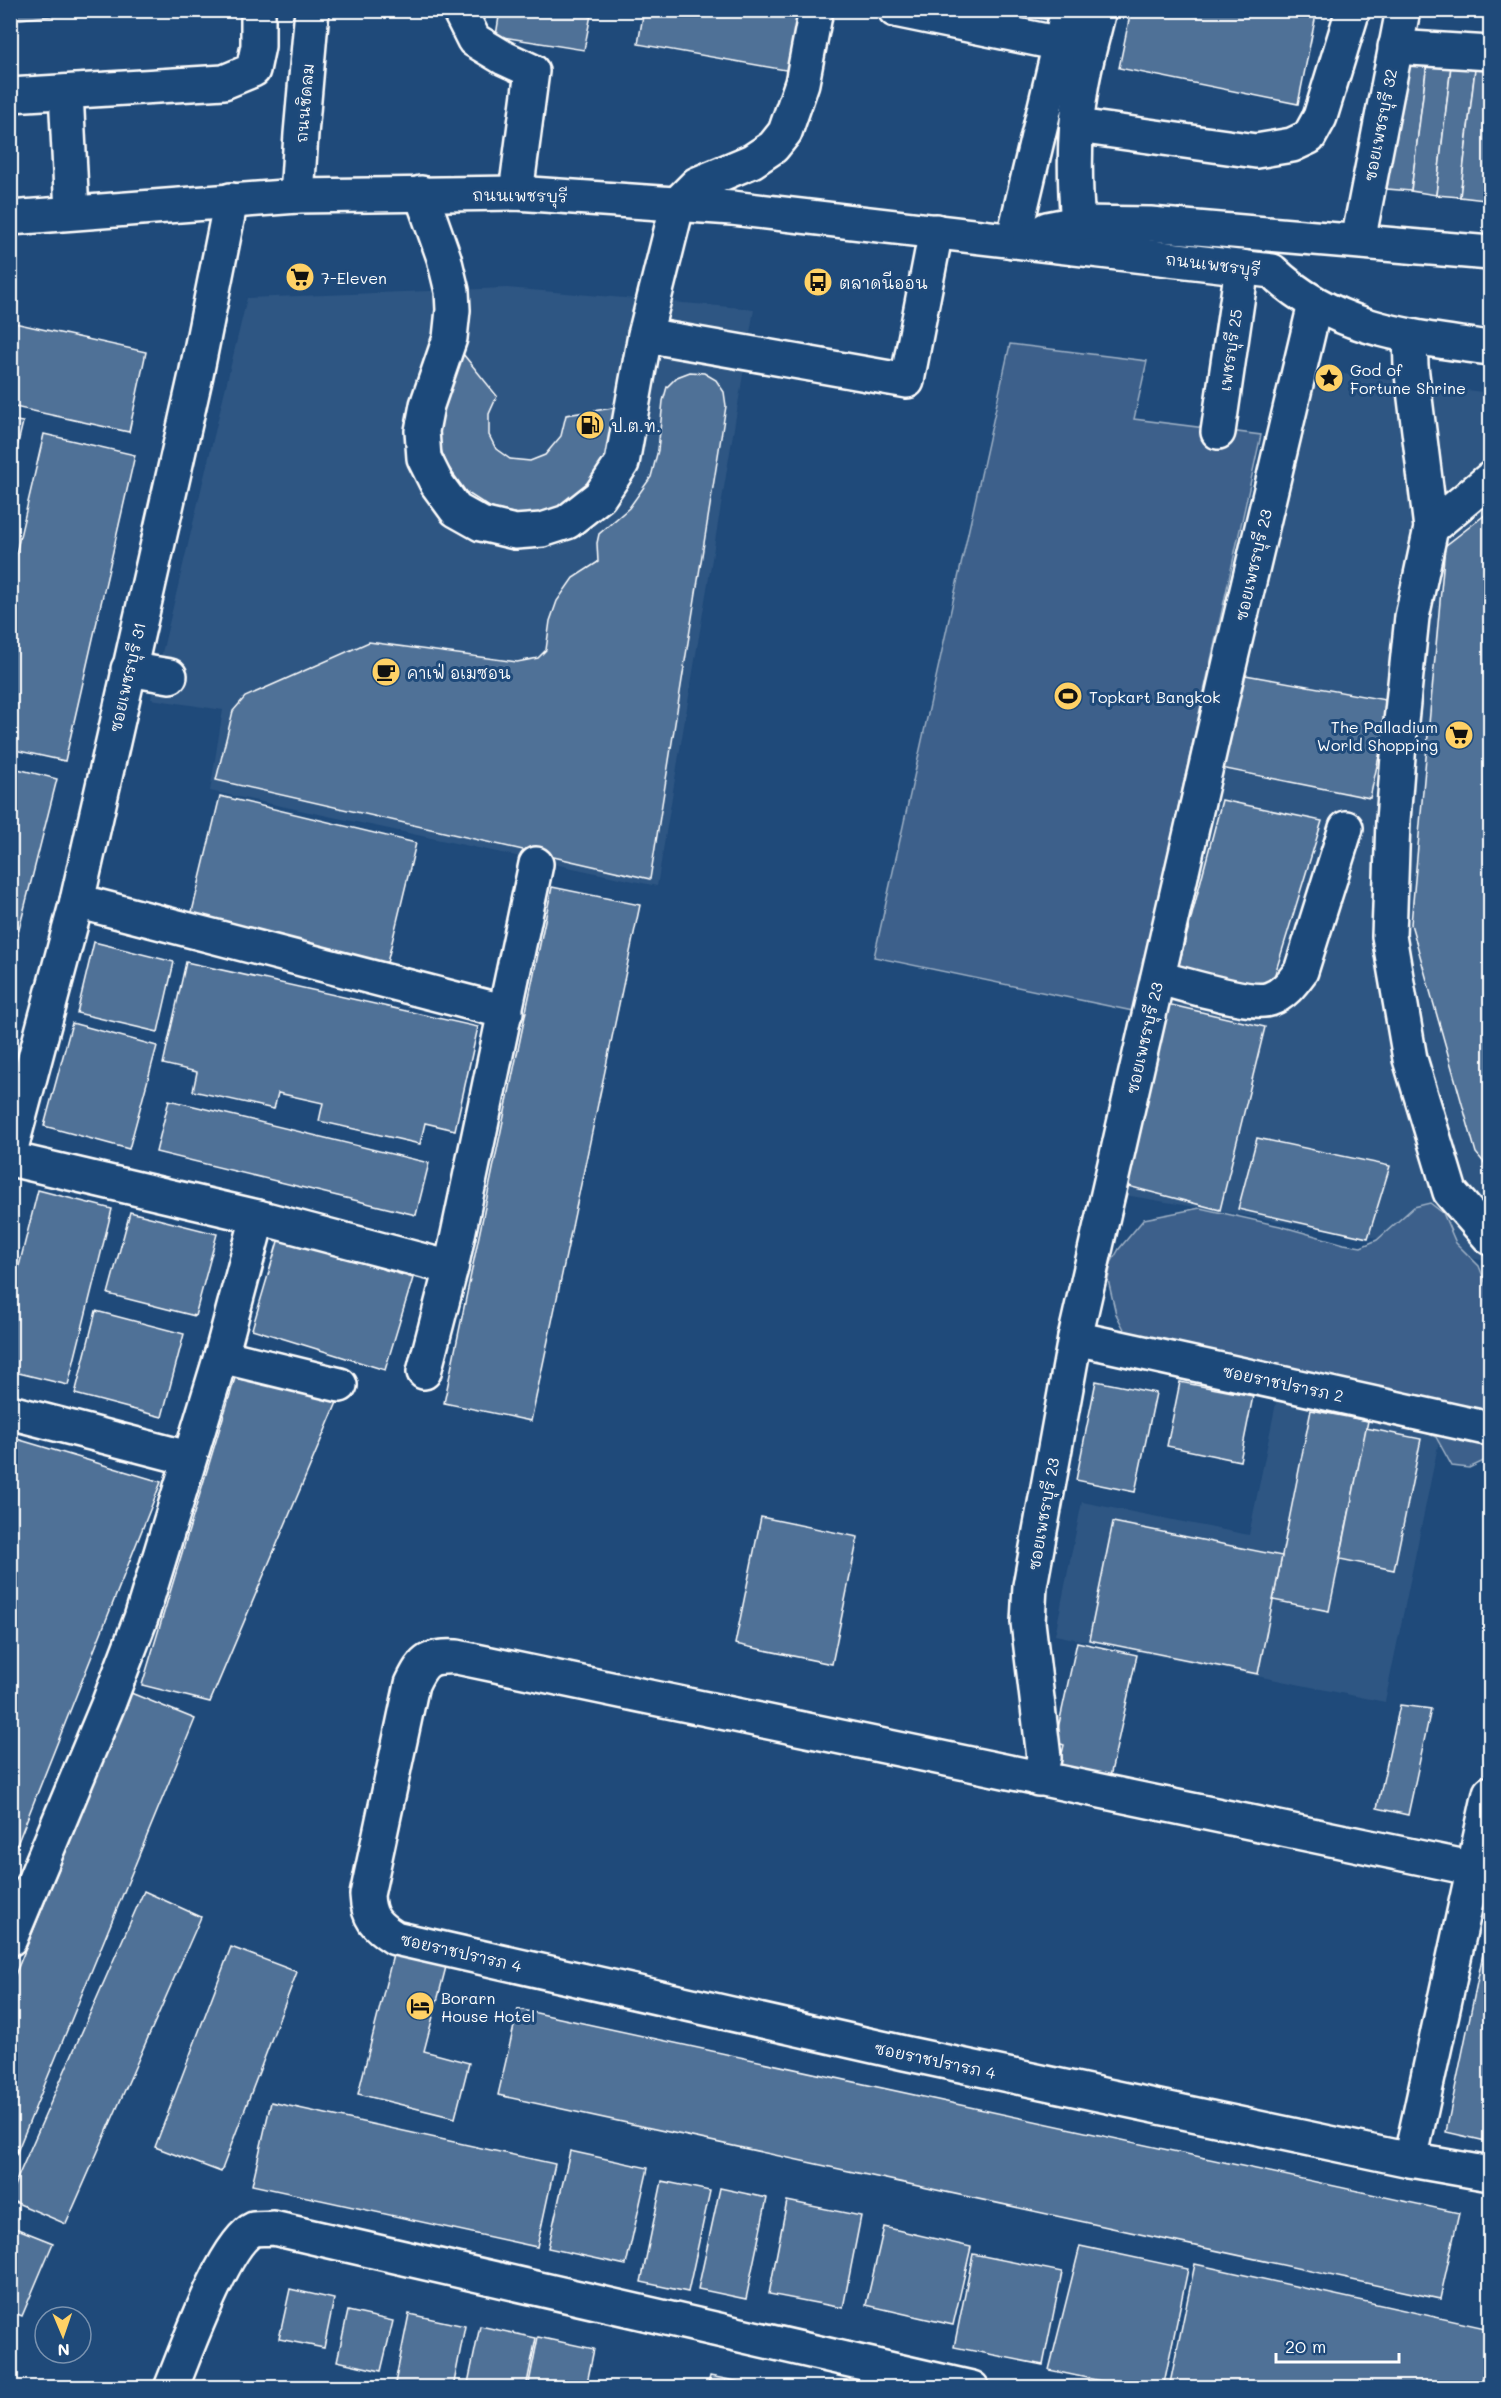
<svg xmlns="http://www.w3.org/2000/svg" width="1501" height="2398" font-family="Mali,'Playpen Sans Thai',sans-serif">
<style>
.built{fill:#2e5683}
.green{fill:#3c618b;stroke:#9eb0c5;stroke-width:1.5}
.building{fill:#507197;stroke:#fff;stroke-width:1.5}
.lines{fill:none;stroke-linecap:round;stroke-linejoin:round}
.minor-casing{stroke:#fff;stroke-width:38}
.major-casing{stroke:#fff;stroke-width:38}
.minor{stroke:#1f4a7a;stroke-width:33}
.major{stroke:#1f4a7a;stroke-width:33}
.labels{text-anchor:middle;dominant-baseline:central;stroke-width:6;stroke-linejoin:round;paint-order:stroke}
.street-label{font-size:16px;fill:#fff;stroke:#1f4a7a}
.poi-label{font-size:16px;fill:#fff;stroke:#1f4a7a;text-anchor:start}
</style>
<rect width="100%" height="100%" fill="#1f4a7a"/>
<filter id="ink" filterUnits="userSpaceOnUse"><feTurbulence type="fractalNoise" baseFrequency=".0167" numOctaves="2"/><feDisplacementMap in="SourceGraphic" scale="12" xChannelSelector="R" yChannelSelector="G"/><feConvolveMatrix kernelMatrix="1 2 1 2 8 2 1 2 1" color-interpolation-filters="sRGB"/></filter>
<g filter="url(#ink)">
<g class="built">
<polygon points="507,288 754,309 657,886 210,791 223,710 151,699 247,298"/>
<polygon points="1313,370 1490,393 1490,1262 1372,1237 1119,1194"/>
<polygon points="1277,1398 1441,1431 1385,1702 1055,1635 1082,1502 1249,1535"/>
</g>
<g class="green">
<polygon points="1010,344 1147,361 1134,419 1261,435 1133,1011 874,957"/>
<polygon points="1430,1203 1443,1213 1456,1243 1479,1266 1490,1294 1490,1458 1469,1468 1452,1466 1436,1437 1388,1417 1128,1337 1116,1314 1108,1280 1111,1263 1119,1249 1144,1219 1200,1208 1280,1226 1344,1244 1361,1247 1377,1240 1414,1207"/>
</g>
<g class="building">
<polygon points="10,10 114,10 10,20"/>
<polygon points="500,10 592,10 584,50 496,36"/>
<polygon points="644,10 802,10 791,71 638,44"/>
<polygon points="994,10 1052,10 1051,20"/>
<polygon points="1131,10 1317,10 1298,104 1119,68"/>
<polygon points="1402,60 1427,63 1411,191 1387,189"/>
<polygon points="1427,63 1451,66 1436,195 1411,191"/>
<polygon points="1451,66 1475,69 1460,197 1436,195"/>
<polygon points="1475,69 1490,71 1490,151 1485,200 1460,197"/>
<polygon points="1490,151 1490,201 1485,200"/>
<polygon points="10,322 146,352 129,432 10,406"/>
<polygon points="463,354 497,396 489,414 489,435 496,449 510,459 530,461 545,455 561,436 566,415 620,407 615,440 602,472 578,495 556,510 521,515 491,508 466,492 447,465 437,440 437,410"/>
<polygon points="690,372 704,373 716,380 724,392 726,406 650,879 216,780 233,711 245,697 369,642 517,662 538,658 546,650 550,621 557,601 573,578 598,562 597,543 599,534 629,508 651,477 658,450 663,401 667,387 677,377"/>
<polygon points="10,420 23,422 10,477"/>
<polygon points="44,434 135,455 65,761 10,749 10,579"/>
<polygon points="1490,511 1490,1170 1476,1153 1411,924 1445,546"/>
<polygon points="1240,674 1391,701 1370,798 1221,768"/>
<polygon points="10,767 57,779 10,965"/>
<polygon points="220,796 416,843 387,963 191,916"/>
<polygon points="1222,800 1322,821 1271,987 1178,968"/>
<polygon points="552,887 640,905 531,1421 444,1403"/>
<polygon points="94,942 174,962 158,1032 77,1013"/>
<polygon points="186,962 478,1027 455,1130 425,1123 420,1144 319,1121 323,1103 278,1093 274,1109 193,1091 197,1072 163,1064"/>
<polygon points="1163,1003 1265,1027 1220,1210 1124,1185"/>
<polygon points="72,1023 157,1046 129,1149 44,1126"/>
<polygon points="169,1100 429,1163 416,1215 156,1152"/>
<polygon points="1257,1138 1390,1166 1368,1238 1238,1209"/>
<polygon points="38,1190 112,1209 68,1385 10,1371 10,1302"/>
<polygon points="130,1212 217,1234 195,1316 108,1294"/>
<polygon points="279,1238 413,1278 385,1370 252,1329"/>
<polygon points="96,1311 184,1334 162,1417 75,1394"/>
<polygon points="235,1378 338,1400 210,1702 142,1685"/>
<polygon points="1096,1381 1156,1393 1135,1492 1076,1480"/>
<polygon points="1180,1382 1253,1396 1240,1461 1167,1446"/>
<polygon points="1311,1410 1368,1421 1329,1611 1273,1600"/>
<polygon points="1366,1428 1421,1439 1394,1570 1340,1559"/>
<polygon points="10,1437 161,1482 14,1852 10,1851"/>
<polygon points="761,1517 858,1537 832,1664 735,1644"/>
<polygon points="1113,1522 1282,1556 1258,1674 1089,1640"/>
<polygon points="1077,1642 1137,1655 1108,1786 1057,1775 1064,1745 1055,1742"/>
<polygon points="131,1693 195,1719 10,2169 10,1987"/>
<polygon points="1400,1705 1431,1709 1408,1815 1377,1808"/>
<polygon points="144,1891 201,1917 66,2224 10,2200 10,2195"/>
<polygon points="1490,1920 1490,2142 1446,2132"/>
<polygon points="231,1947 297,1972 221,2172 155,2147"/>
<polygon points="393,1955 446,1967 424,2051 469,2063 455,2118 358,2094"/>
<polygon points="518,2009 1459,2213 1440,2299 498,2095"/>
<polygon points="271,2102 555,2164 537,2247 252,2185"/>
<polygon points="570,2151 648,2168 626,2265 548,2248"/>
<polygon points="662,2181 710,2191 688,2292 641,2282"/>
<polygon points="720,2188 767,2198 746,2299 698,2289"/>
<polygon points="787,2201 861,2216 843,2308 769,2294"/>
<polygon points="10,2226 53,2243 22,2316 10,2311"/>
<polygon points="884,2227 971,2247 953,2325 866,2305"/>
<polygon points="1080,2246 1188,2269 1163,2388 1134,2388 1049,2370"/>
<polygon points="973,2254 1062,2272 1043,2365 954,2347"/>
<polygon points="1195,2264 1490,2329 1490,2343 1481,2388 1169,2388"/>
<polygon points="290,2289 334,2299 324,2348 279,2339"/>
<polygon points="348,2311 393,2321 381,2371 337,2361"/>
<polygon points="409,2314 465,2326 453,2388 394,2388"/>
<polygon points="480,2326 536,2338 526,2388 467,2388"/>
<polygon points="538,2337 594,2349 586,2388 528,2388"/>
<polygon points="710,2376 766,2387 766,2388 707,2388"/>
</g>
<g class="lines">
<g class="minor-casing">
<g id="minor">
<polyline points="459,10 474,40 504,58 532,71 516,193"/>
<polyline points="895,10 1061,44"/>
<polyline points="1395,47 1490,53"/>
<polyline points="66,92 72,212"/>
<polyline points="10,95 224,82 253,70 258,46 258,10"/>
<polyline points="1077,126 1256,151 1292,145 1309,137 1320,117 1353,10"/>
<polyline points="421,193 444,258 452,291 453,310 450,338 427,405 422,431 424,458 437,484 456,510 481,524 515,532 542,530 567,522 600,496 622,463 645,335 678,203 697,184 752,161 773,147 785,132 802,83 816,10"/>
<polyline points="297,196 301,134 312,10"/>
<path d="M 1078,223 C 1074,178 1074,132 1081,88 C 1085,62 1093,36 1099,10"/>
<polyline points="1013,241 1068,10"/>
<polyline points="1358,241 1403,10"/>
<polyline points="645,335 907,381 936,231"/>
<polyline points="1410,337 1411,366 1431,528 1412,617 1400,731 1393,820 1389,936 1410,1059 1450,1192 1490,1238"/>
<polyline points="1218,432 1242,267"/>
<polyline points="1431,528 1490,479"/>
<polyline points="128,669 170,676"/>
<polyline points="77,901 506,1012"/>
<path d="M 1158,978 C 1181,983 1250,1006 1270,999 C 1284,994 1292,983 1301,971 L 1346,828"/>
<polyline points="10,1152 77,901 196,375 231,200"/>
<polyline points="10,1159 258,1217 451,1268"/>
<polyline points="1075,1338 1490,1429"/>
<polyline points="221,1356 340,1385"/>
<polyline points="424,1372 451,1268 536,864"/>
<polyline points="10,1412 188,1458"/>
<polyline points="1038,1779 1044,1758 1028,1622 1030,1586 1075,1338 1230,662 1315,304"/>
<path d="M 1475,1869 L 457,1657 C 429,1656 424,1659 412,1684 L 367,1895 C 368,1918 376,1926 395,1938 L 904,2053 L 1410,2160 L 1490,2174"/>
<polyline points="10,1939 109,1702 141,1618 221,1356 258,1217"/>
<polyline points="1410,2160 1490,1793"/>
<path d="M 171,2388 C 185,2355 224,2242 254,2229 C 259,2228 268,2229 273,2228 L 972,2388"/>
</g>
</g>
<g class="major-casing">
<g id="major">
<path d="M 10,218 L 297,196 L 516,193 L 732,208 L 1272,271 C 1333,330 1411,337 1490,348"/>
<polyline points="1030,240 1047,229 1078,223 1150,224 1490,253"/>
</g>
</g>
<use href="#minor" class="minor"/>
<use href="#major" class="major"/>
</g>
</g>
<defs>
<g id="supermarket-disc" transform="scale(1.5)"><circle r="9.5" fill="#ffd166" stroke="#1f4a7a"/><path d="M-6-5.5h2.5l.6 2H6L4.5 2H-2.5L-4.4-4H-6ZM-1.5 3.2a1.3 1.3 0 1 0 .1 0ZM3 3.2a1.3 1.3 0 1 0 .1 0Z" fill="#111"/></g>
<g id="bus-disc" transform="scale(1.5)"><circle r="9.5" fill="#ffd166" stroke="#1f4a7a"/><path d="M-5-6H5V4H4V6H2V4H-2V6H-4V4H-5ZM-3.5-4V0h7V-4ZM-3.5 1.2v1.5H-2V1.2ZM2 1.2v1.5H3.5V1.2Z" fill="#111"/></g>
<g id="sight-disc" transform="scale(1.5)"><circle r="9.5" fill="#ffd166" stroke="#1f4a7a"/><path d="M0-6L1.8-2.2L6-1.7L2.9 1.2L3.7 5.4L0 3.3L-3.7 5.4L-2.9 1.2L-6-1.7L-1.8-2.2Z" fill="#111"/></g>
<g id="fuel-disc" transform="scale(1.5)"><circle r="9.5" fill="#ffd166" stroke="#1f4a7a"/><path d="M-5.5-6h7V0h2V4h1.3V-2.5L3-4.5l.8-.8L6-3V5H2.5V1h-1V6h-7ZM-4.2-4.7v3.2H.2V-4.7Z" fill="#111"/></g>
<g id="cafe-disc" transform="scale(1.5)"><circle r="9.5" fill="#ffd166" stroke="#1f4a7a"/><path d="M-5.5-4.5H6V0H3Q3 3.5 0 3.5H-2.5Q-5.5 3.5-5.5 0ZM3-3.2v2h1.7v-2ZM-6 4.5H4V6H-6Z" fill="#111"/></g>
<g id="stadium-disc" transform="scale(1.5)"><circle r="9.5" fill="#ffd166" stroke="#1f4a7a"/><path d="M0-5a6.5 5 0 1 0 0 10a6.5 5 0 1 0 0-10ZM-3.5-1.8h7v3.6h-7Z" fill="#111"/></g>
<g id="hotel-disc" transform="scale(1.5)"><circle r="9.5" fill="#ffd166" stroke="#1f4a7a"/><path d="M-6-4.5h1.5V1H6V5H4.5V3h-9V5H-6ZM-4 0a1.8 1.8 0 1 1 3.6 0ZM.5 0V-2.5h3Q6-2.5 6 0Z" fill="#111"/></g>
</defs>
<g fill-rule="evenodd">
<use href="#supermarket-disc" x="300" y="277"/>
<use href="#bus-disc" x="818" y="282"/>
<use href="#sight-disc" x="1329" y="378"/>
<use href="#fuel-disc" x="590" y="425"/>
<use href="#cafe-disc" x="386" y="672"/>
<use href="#stadium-disc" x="1068" y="696"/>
<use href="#supermarket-disc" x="1459" y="735"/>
<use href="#hotel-disc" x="420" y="2006"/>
</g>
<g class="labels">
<g class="street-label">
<text transform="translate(304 103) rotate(-85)">ถนนชิดลม</text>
<text transform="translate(1380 125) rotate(-79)">ซอยเพชรบุรี 32</text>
<text transform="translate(520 195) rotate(1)">ถนนเพชรบุรี</text>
<text transform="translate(1213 264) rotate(7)">ถนนเพชรบุรี</text>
<text transform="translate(1230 350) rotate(-82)">เพชรบุรี 25</text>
<text transform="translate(1253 565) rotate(-77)">ซอยเพชรบุรี 23</text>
<text transform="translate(127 677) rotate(-77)">ซอยเพชรบุรี 31</text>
<text transform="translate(1144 1038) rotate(-77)">ซอยเพชรบุรี 23</text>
<text transform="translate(1283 1383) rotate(12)">ซอยราชปรารภ 2</text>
<text transform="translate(1043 1514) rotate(-80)">ซอยเพชรบุรี 23</text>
<text transform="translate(461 1952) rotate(13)">ซอยราชปรารภ 4</text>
<text transform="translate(935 2060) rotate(12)">ซอยราชปรารภ 4</text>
</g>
<g class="poi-label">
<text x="321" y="277">7-Eleven</text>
<text x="839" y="282">ตลาดนีออน</text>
<text x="1350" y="369">God of<tspan x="1350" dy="18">Fortune Shrine</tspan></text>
<text x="611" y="425">ป.ต.ท.</text>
<text x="407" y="672">คาเฟ่ อเมซอน</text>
<text x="1089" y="696">Topkart Bangkok</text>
<text x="1438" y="726" text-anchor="end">The Palladium<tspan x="1438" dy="18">World Shopping</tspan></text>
<text x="441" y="1997">Borarn<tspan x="441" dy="18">House Hotel</tspan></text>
</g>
</g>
<rect width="1501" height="2398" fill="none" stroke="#1f4a7a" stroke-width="36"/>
<rect x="18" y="18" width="1465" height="2362" fill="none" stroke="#fff" stroke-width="2" filter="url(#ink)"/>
<g transform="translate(63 2335) rotate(178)"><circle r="28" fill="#1f4a7a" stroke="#7992af" stroke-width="1.5"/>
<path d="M0-4.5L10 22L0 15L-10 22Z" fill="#ffd166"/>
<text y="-9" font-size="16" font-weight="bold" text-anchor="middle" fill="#ffffff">N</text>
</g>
<path d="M1276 2353v9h123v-9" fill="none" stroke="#ffffff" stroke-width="3"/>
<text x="1285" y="2353" font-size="18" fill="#ffffff" stroke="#1f4a7a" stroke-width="4.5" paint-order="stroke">20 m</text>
</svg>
